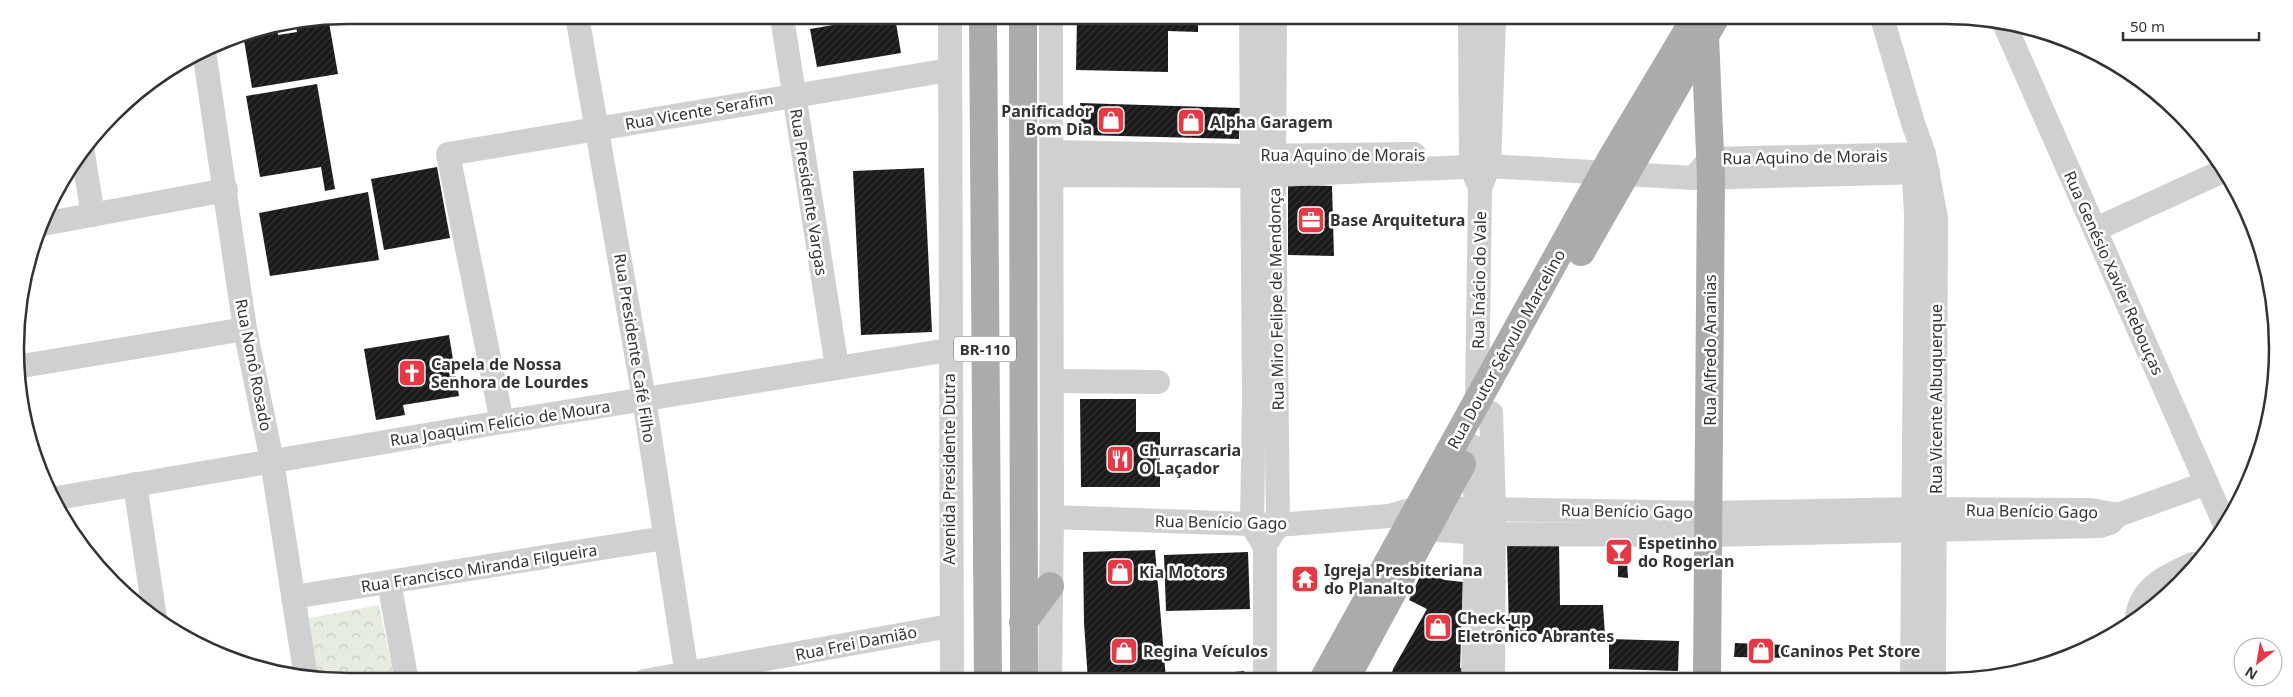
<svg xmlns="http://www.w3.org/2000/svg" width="2293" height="697" font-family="'Noto Sans',sans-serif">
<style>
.park{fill:url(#park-crowns)}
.building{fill:url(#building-hatch)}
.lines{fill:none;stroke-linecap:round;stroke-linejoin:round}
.minor{stroke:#d0d0d0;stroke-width:24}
.major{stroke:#ababab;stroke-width:28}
.labels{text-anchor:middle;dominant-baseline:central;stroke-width:5;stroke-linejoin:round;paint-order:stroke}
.shield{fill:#fff;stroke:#707070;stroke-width:1}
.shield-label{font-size:15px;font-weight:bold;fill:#333}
.street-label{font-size:16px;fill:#333;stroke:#fff}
.poi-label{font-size:16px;font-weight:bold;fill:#333;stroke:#fff;text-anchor:start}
.rim{fill:none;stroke:#333;stroke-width:2.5}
</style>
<defs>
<pattern id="park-crowns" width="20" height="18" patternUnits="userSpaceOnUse" patternTransform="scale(1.25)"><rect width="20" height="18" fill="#e6ecdf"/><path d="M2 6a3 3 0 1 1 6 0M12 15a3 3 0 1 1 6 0" fill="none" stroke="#c6cbc0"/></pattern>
<pattern id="building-hatch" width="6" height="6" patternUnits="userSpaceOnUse" patternTransform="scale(1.25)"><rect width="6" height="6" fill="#1a1a1a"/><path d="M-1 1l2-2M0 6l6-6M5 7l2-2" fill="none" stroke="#333"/></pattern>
</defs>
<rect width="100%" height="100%" fill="#fff"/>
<polygon class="park" points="379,605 395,682 349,682 318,679 305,619"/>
<g class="building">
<polygon points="328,17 338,74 252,88 243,34 276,24 278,35 297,32 295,20"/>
<polygon points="880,17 895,17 901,53 817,67 810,29"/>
<polygon points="1077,18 1198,18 1198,32 1168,31 1168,72 1076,70"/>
<polygon points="317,84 335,189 325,191 321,167 260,177 246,96"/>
<polygon points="1080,103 1240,108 1239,139 1081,135"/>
<polygon points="437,167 450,238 384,250 371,179"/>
<polygon points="924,168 932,332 861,335 853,171"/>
<polygon points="1288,185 1332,186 1334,256 1288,255"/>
<polygon points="368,192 379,260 270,276 259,213"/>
<polygon points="449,335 459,396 403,405 405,415 376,420 364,349"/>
<polygon points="1080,399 1136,399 1136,432 1160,432 1160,487 1081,487"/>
<polygon points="1559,543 1560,605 1603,605 1605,636 1509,633 1507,544"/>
<polygon points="1612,543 1626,543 1628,578 1618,577 1618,562 1612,561"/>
<polygon points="1155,550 1166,679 1244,671 1244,680 1088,681 1084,623 1083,552"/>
<polygon points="1248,552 1250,609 1166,611 1164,555"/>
<polygon points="1422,572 1445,580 1463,582 1460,668 1464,668 1464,680 1390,680 1393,669 1427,609 1409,600"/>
<polygon points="1609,639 1679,641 1678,671 1609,669"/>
<polygon points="1735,643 1787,645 1787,658 1734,657"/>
</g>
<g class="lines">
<g class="minor">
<polyline points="577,16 644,399 688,681"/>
<polyline points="782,17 837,367"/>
<polyline points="950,17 952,681"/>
<polyline points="1251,19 1254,397 1252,525 1265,547 1265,680"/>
<polyline points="1470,19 1471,166 1477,181"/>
<polyline points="1883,21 1913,123 1924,154 1936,218 1934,679"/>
<polyline points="2003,21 2225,525"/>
<polyline points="204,51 245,329 272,461 306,678"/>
<polyline points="82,148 93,215"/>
<polyline points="1052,152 1251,156 1414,154"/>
<polyline points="1698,173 1710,159 1924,154"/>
<polyline points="1052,175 1251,176 1489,166 1694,178 1928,172"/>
<polyline points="43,224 226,190"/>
<polyline points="2096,229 2225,170"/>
<polyline points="16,367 245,329"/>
<polyline points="1052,381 1158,382"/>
<polyline points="1477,401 1480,188 1489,166 1494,19"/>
<polyline points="1491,413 1494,508 1493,680"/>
<polyline points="502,422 448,154 949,70"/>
<polyline points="1472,446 1476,508 1473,680"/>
<polyline points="135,484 155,618"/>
<polyline points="51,499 502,422 949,350"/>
<polyline points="1052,517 1278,525 1389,516 1417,508 1709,513 1914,509 2091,510 2118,515"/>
<polyline points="1410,528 1493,534 1709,535 2100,526 2110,523 2118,515 2207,483"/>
<polyline points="1269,539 1278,525 1274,175 1275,19"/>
<polyline points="389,582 407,682"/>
<polyline points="293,597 665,538"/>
<path d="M 2137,616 C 2142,586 2168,575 2193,564"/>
<polyline points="1912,679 1916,214 1913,160"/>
<polyline points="644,681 950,626"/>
<polyline points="1050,681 1052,517 1051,18"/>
</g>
<g class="major">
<polyline points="983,17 988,681"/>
<polyline points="1023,18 1024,681"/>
<polyline points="1705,36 1711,177 1707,680"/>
<polyline points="1581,252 1714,20"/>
<polyline points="1023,622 1050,586"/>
<polyline points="1323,680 1611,159 1694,20"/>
<polyline points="1345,680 1462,464"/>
</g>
</g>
<defs>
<g id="shop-square" transform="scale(1.4375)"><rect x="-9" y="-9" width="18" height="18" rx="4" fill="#e63946" stroke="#fff"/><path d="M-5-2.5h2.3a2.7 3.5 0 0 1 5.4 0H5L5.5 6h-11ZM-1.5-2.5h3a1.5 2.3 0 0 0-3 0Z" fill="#fff"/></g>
<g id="office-square" transform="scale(1.4375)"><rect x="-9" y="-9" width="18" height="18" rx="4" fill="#e63946" stroke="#fff"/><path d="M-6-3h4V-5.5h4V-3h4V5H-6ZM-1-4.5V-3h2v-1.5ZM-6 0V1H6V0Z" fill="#fff"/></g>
<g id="church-square" transform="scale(1.4375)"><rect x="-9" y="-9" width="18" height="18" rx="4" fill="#e63946" stroke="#fff"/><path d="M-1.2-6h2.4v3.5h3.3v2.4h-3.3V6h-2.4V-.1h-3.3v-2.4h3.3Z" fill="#fff"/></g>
<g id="restaurant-square" transform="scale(1.4375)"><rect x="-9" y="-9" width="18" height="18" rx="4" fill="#e63946" stroke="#fff"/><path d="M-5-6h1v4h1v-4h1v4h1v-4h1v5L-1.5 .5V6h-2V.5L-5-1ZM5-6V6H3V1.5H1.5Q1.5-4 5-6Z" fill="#fff"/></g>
<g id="bar-square" transform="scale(1.4375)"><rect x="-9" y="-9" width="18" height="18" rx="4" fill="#e63946" stroke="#fff"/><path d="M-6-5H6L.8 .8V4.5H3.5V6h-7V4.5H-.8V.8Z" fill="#fff"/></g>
<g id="temple-square" transform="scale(1.4375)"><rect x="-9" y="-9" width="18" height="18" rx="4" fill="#e63946" stroke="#fff"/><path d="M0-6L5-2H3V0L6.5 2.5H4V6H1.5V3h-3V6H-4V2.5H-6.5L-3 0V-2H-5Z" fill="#fff"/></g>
</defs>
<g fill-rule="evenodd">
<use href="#shop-square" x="1111" y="120"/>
<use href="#shop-square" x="1191" y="122"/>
<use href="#office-square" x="1311" y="220"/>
<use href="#church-square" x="412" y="373"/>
<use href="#restaurant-square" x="1120" y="459"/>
<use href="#bar-square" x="1619" y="552"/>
<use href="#shop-square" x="1120" y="572"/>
<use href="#temple-square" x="1305" y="579"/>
<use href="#shop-square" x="1438" y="627"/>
<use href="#shop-square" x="1124" y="651"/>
<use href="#shop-square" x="1761" y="651"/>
</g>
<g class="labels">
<rect class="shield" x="954" y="336.5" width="62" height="25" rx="4"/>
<g class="shield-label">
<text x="985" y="349">BR-110</text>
</g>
<g class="street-label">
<text transform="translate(699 111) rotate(-10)">Rua Vicente Serafim</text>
<text x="1343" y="155">Rua Aquino de Morais</text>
<text transform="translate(1805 157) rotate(-1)">Rua Aquino de Morais</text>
<text transform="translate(809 192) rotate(81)">Rua Presidente Vargas</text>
<text transform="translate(2114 273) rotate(66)">Rua Genésio Xavier Rebouças</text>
<text transform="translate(1479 280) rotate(-89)">Rua Inácio do Vale</text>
<text transform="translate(1276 299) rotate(-91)">Rua Miro Felipe de Mendonça</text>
<text transform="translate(635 348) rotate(81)">Rua Presidente Café Filho</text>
<text transform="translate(1506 349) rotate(-61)">Rua Doutor Sérvulo Marcelino</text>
<text transform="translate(1710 350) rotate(-90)">Rua Alfredo Ananias</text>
<text transform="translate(254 365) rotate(79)">Rua Nonô Rosado</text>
<text transform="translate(1936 399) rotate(-90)">Rua Vicente Albuquerque</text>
<text transform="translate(500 423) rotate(-9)">Rua Joaquim Felício de Moura</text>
<text transform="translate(949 469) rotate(-90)">Avenida Presidente Dutra</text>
<text transform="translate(1627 511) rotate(1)">Rua Benício Gago</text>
<text transform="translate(2032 511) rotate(1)">Rua Benício Gago</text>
<text transform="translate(1221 522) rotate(1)">Rua Benício Gago</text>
<text transform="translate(479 568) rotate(-9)">Rua Francisco Miranda Filgueira</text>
<text transform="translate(856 643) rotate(-11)">Rua Frei Damião</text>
</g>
<g class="poi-label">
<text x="1092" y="111" text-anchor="end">Panificador<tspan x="1092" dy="18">Bom Dia</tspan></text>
<text x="1210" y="122">Alpha Garagem</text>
<text x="1330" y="220">Base Arquitetura</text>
<text x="431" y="364">Capela de Nossa<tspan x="431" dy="18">Senhora de Lourdes</tspan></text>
<text x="1139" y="450">Churrascaria<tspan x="1139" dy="18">O Laçador</tspan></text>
<text x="1638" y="543">Espetinho<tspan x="1638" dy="18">do Rogerlan</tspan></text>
<text x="1324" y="570">Igreja Presbiteriana<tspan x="1324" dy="18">do Planalto</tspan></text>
<text x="1139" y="572">Kia Motors</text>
<text x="1457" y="618">Check-up<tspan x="1457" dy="18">Eletrônico Abrantes</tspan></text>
<text x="1143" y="651">Regina Veículos</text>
<text x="1780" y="651">Caninos Pet Store</text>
</g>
</g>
<path d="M0 0H2293V697H0ZM348 24H1945A324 324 0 0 1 2269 348V349A324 324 0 0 1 1945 673H348A324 324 0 0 1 24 349V348A324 324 0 0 1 348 24Z" fill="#fff" fill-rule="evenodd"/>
<path class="rim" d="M348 24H1945A324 324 0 0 1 2269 348V349A324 324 0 0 1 1945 673H348A324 324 0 0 1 24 349V348A324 324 0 0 1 348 24Z"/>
<g transform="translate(2258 662) rotate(211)"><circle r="24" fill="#ffffff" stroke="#adadad"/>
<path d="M0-4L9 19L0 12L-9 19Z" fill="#e63946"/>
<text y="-8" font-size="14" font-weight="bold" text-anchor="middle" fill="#333333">N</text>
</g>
<path d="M2123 32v8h136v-8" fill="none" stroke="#333333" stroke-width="2.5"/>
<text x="2130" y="32" font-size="15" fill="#333333" stroke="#ffffff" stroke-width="4" paint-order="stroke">50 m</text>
</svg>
